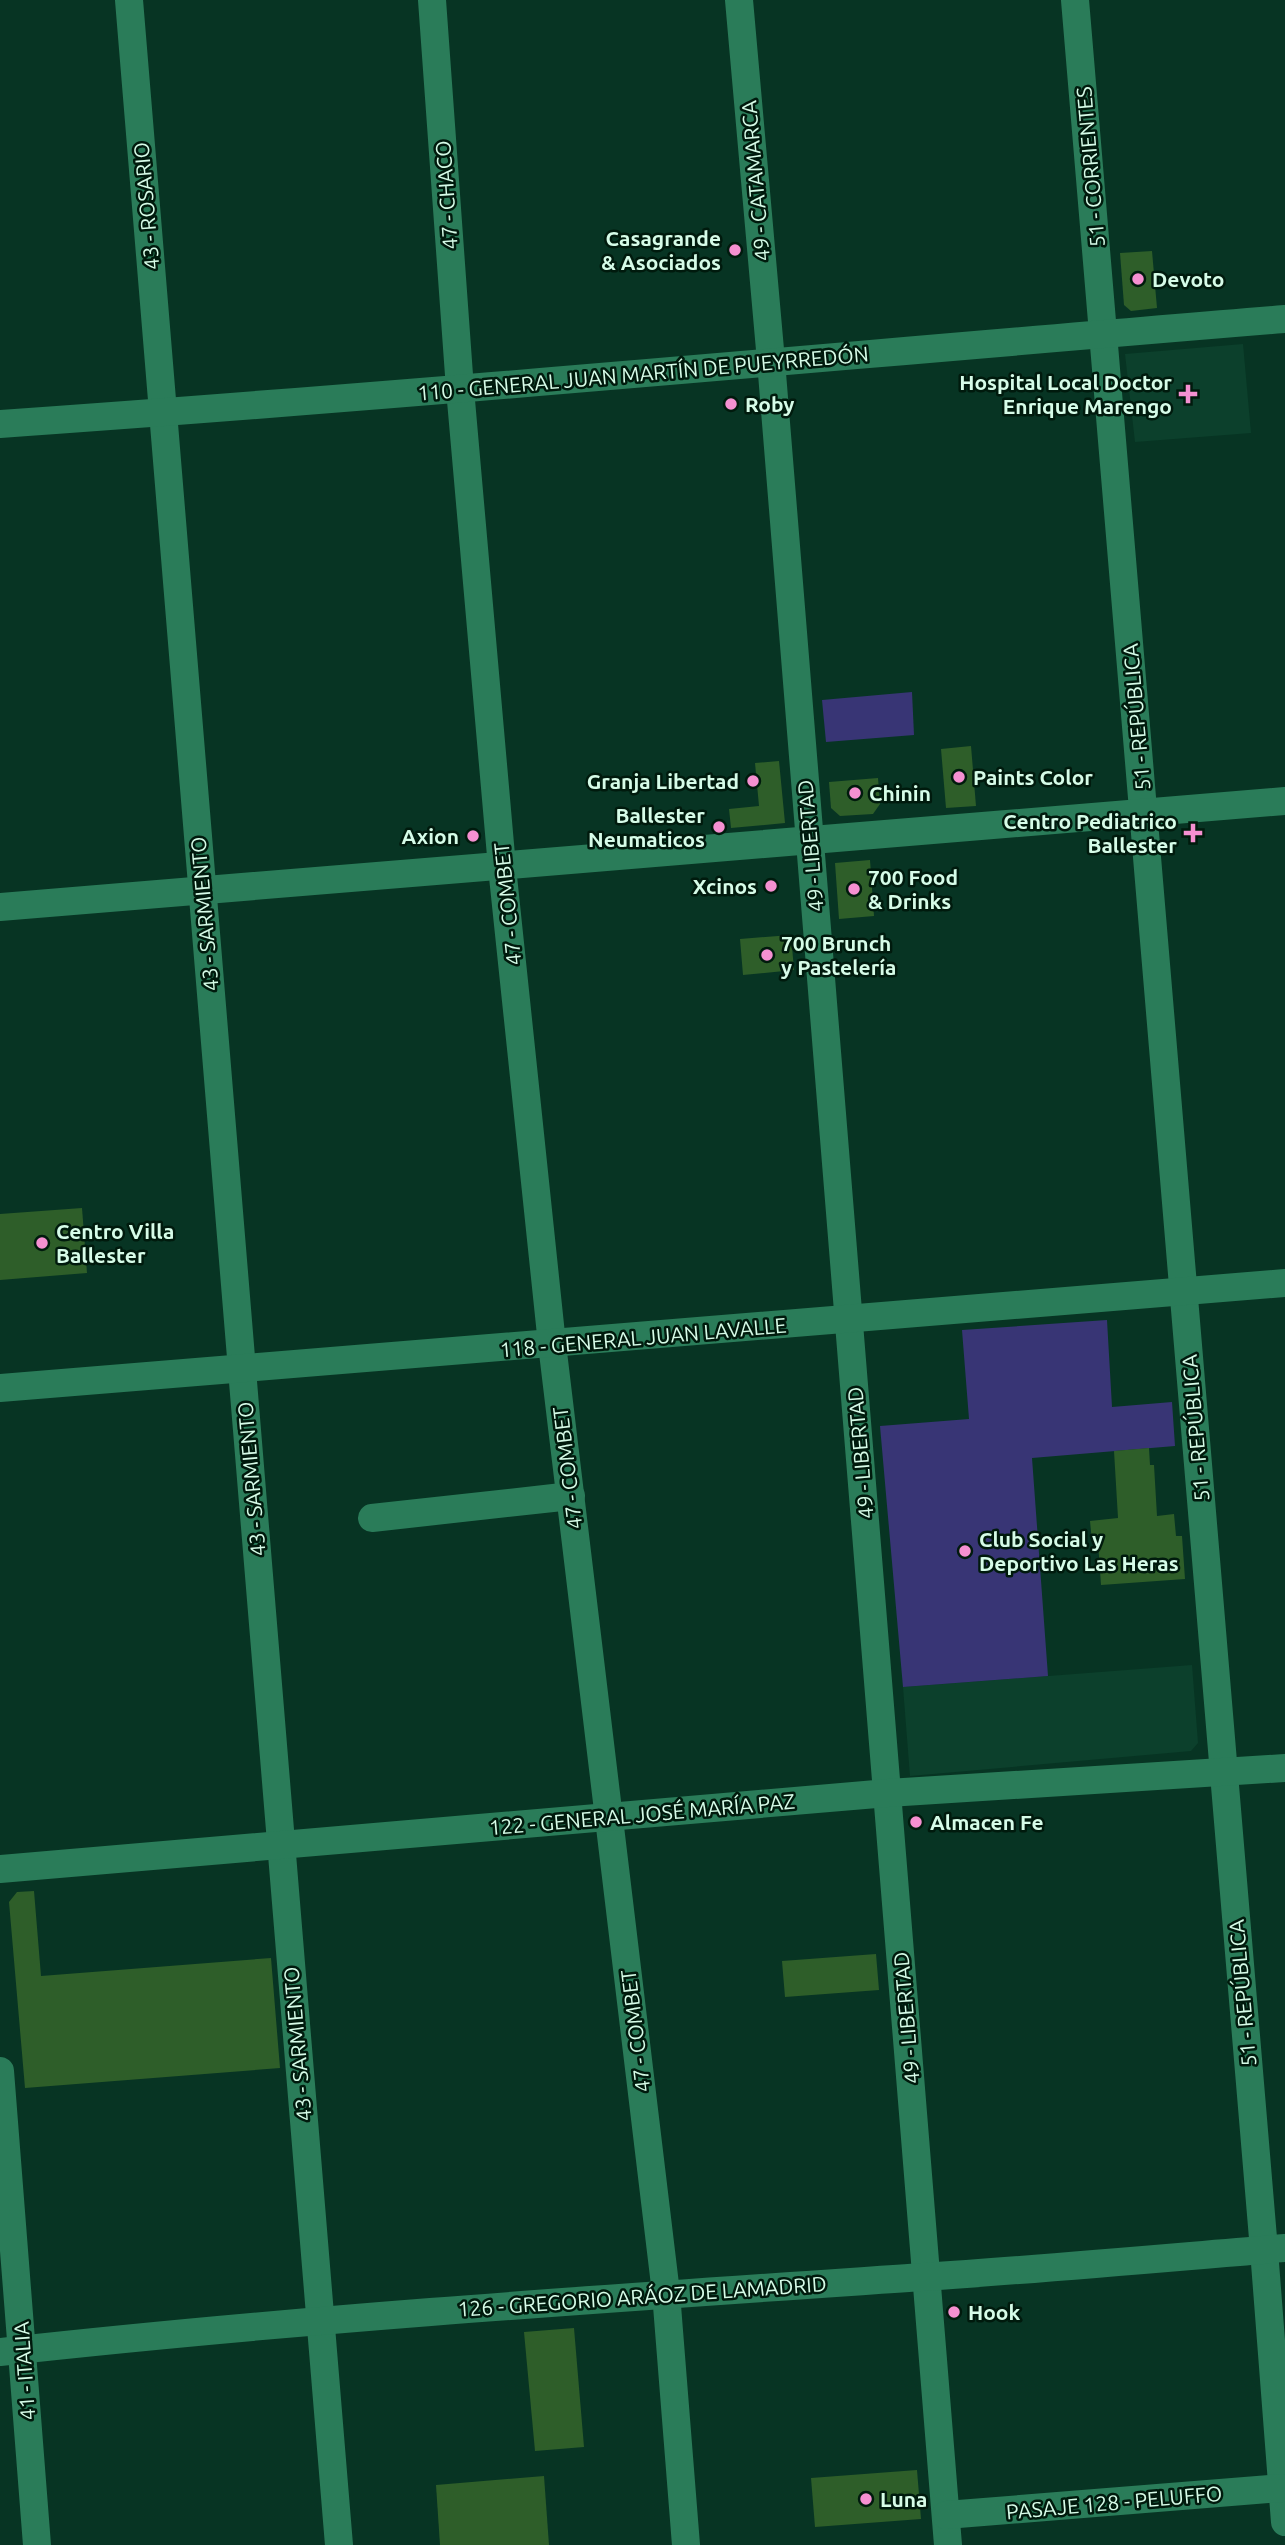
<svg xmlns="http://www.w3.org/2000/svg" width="1285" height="2545" font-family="Ubuntu,sans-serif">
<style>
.built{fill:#0c402c}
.green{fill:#383575}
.building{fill:#2e5e29}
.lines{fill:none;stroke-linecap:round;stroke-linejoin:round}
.minor{stroke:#2a7c59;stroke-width:28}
.poi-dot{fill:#f590d1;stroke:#001a0d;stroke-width:2.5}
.labels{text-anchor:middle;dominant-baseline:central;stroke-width:5;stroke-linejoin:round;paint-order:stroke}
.street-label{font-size:21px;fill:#d6fce8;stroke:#001a0d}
.poi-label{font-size:21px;font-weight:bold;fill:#d6fce8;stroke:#001a0d;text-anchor:start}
</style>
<rect width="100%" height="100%" fill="#073423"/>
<g class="built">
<polygon points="1243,344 1251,433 1135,442 1125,354"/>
<polygon points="1192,1665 1198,1743 1191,1751 910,1776 903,1687"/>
</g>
<g class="green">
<polygon points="912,692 914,735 826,742 822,700"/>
<polygon points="1107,1320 1112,1407 1172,1402 1175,1446 1032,1458 1048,1676 903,1687 880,1426 969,1419 962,1330"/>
</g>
<g class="building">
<polygon points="1152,251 1157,308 1131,311 1124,305 1120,253"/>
<polygon points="971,746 976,806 946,808 941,749"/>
<polygon points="779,761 785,823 731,828 729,809 759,806 755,763"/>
<polygon points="878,778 880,804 873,814 840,816 831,808 829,782"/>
<polygon points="870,860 874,916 839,919 835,863"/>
<polygon points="791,935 794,970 743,975 740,939"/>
<polygon points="82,1208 87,1273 0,1280 0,1214"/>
<polygon points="1149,1448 1150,1465 1154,1465 1157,1516 1174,1514 1176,1536 1182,1536 1185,1579 1101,1585 1098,1542 1092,1542 1090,1521 1118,1518 1114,1451"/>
<polygon points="34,1891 41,1976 271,1958 280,2068 25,2088 9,1902 17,1892"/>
<polygon points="876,1954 879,1990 785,1997 782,1961"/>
<polygon points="574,2328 584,2447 535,2451 524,2332"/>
<polygon points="917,2470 921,2519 815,2527 811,2478"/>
<polygon points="544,2476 549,2545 440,2545 436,2485"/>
</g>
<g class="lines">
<g class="minor">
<polyline points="129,0 339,2545"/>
<polyline points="432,0 460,389 502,867 552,1344 666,2293 686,2545"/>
<polyline points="739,0 771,361 948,2545"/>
<polyline points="1075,0 1264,2250 1285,2522"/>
<path d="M 0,424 C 429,394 857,354 1285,319"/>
<polyline points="0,907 1285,801"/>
<polyline points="0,1388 1285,1283"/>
<polyline points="372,1518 571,1496"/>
<polyline points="0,1869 888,1793 1285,1768"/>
<polyline points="0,2071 37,2545"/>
<path d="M 0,2352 C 307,2318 615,2298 923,2277 C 1044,2269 1164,2258 1285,2248"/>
<polyline points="946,2515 1282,2488"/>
</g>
</g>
<g class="poi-dot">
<circle cx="735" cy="250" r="7"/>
<circle cx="1138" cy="279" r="7"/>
<path d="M1184.5 383.5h7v7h7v7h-7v7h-7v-7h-7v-7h7z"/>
<circle cx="731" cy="404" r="7"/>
<circle cx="959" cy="777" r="7"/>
<circle cx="753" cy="781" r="7"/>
<circle cx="855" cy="793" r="7"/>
<circle cx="719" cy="827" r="7"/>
<path d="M1189.5 822.5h7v7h7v7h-7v7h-7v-7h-7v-7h7z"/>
<circle cx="473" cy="836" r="7"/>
<circle cx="771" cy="886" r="7"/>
<circle cx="854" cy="889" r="7"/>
<circle cx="767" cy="955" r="7"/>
<circle cx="42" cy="1243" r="7"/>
<circle cx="965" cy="1551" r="7"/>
<circle cx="916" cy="1822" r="7"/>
<circle cx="954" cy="2312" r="7"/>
<circle cx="866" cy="2499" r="7"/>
</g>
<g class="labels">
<g class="street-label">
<text transform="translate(1090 167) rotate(-95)">51 - CORRIENTES</text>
<text transform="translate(755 181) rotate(-95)">49 - CATAMARCA</text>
<text transform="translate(446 195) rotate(-94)">47 - CHACO</text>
<text transform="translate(146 206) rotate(-95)">43 - ROSARIO</text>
<text transform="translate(643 373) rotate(-5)">110 - GENERAL JUAN MARTÍN DE PUEYRREDÓN</text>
<text transform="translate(1136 717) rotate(-95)">51 - REPÚBLICA</text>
<text transform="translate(810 846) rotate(-95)">49 - LIBERTAD</text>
<text transform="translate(507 904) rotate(-96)">47 - COMBET</text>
<text transform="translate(204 914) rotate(-95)">43 - SARMIENTO</text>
<text transform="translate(643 1337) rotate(-5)">118 - GENERAL JUAN LAVALLE</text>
<text transform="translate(1195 1428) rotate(-95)">51 - REPÚBLICA</text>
<text transform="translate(860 1453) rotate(-95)">49 - LIBERTAD</text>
<text transform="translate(567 1468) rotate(-97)">47 - COMBET</text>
<text transform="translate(251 1479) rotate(-95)">43 - SARMIENTO</text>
<text transform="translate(642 1814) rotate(-5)">122 - GENERAL JOSÉ MARÍA PAZ</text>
<text transform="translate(1242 1993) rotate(-95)">51 - REPÚBLICA</text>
<text transform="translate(906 2018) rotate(-95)">49 - LIBERTAD</text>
<text transform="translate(635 2031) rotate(-97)">47 - COMBET</text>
<text transform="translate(297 2044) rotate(-95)">43 - SARMIENTO</text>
<text transform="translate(642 2296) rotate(-4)">126 - GREGORIO ARÁOZ DE LAMADRID</text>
<text transform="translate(24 2371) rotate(-94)">41 - ITALIA</text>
<text transform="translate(1114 2502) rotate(-5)">PASAJE 128 - PELUFFO</text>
</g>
<g class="poi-label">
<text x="721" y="238" text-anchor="end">Casagrande<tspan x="721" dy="24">&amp; Asociados</tspan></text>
<text x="1152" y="279">Devoto</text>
<text x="1172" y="382" text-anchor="end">Hospital Local Doctor<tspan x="1172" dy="24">Enrique Marengo</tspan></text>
<text x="745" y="404">Roby</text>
<text x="973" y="777">Paints Color</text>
<text x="739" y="781" text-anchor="end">Granja Libertad</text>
<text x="869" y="793">Chinin</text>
<text x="705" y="815" text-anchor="end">Ballester<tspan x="705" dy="24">Neumaticos</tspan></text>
<text x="1177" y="821" text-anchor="end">Centro Pediatrico<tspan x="1177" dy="24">Ballester</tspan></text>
<text x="459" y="836" text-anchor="end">Axion</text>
<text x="868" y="877">700 Food<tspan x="868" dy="24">&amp; Drinks</tspan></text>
<text x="757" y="886" text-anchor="end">Xcinos</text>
<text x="781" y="943">700 Brunch<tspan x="781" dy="24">y Pastelería</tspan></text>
<text x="56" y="1231">Centro Villa<tspan x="56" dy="24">Ballester</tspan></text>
<text x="979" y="1539">Club Social y<tspan x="979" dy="24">Deportivo Las Heras</tspan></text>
<text x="930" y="1822">Almacen Fe</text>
<text x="968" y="2312">Hook</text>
<text x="880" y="2499">Luna</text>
</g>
</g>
</svg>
